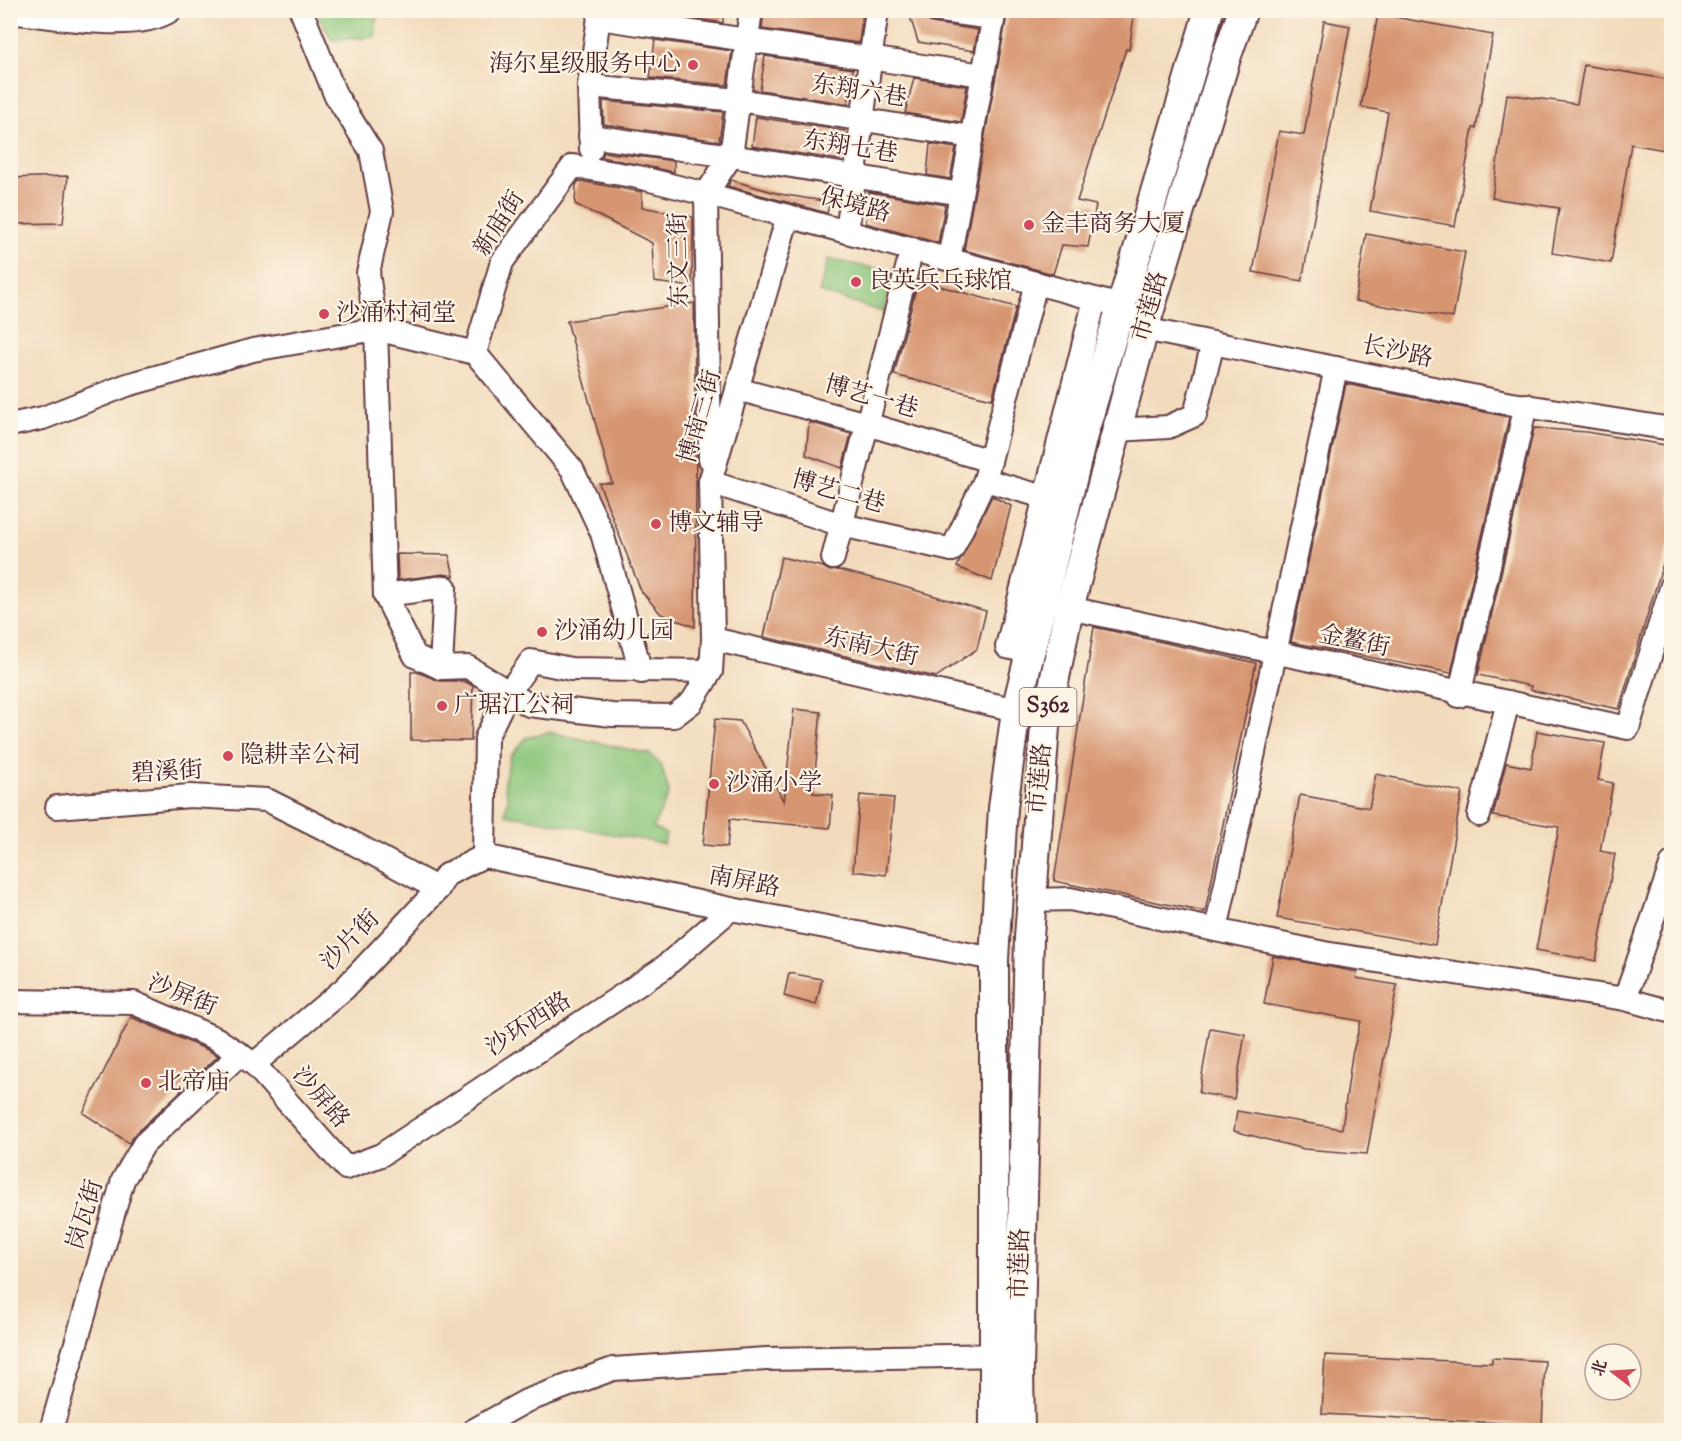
<svg xmlns="http://www.w3.org/2000/svg" width="1682" height="1441" font-family="'Sorts Mill Goudy','Noto Serif SC',serif">
<style>
.green{fill:#8cc67b;stroke:#6b7253;stroke-width:1.5}
.building{fill:#d79672}
.lines{fill:none;stroke-linecap:round;stroke-linejoin:round}
.minor-casing{stroke:#633b41;stroke-width:26}
.major-casing{stroke:#633b41;stroke-width:32}
.minor{stroke:#fff;stroke-width:22}
.major{stroke:#fff;stroke-width:28}
.poi-dot{fill:#d1495b;stroke:#fcf5e5;stroke-width:2}
.labels{text-anchor:middle;dominant-baseline:central;stroke-width:4.5;stroke-linejoin:round;paint-order:stroke}
.shield{fill:#fcf5e5;stroke:#7f5f63;stroke-width:1.5}
.shield-label{font-size:22px;font-weight:bold;fill:#4a1f2b}
.poi-label{font-size:24px;fill:#4a1f2b;stroke:#fcf5e5;text-anchor:start}
.street-label{font-size:24px;fill:#4a1f2b;stroke:#fcf5e5}
</style>
<rect width="100%" height="100%" fill="#fcf5e5"/>
<filter id="ink" filterUnits="userSpaceOnUse"><feTurbulence type="fractalNoise" baseFrequency=".0167" numOctaves="2"/><feDisplacementMap in="SourceGraphic" scale="12" xChannelSelector="R" yChannelSelector="G"/><feConvolveMatrix kernelMatrix="1 2 1 2 8 2 1 2 1" color-interpolation-filters="sRGB"/></filter>
<filter id="wash" filterUnits="userSpaceOnUse"><feTurbulence type="fractalNoise" baseFrequency=".008" numOctaves="4" result="noise"/><feDisplacementMap in="SourceGraphic" scale="24" xChannelSelector="R" yChannelSelector="G"/><feGaussianBlur stdDeviation="1.35" result="paint"/><feColorMatrix in="noise" values="0 0 0 0 0 0 0 0 0 0 0 0 0 0 0 0 0 1.4 0 .05"/><feComposite in="paint" operator="in"/></filter>
<g filter="url(#wash)">
<rect width="100%" height="100%" fill="#f2dbbc"/>
<g class="green">
<polygon points="316,11 378,11 375,37 332,40"/>
<polygon points="828,259 893,272 883,312 819,292"/>
<polygon points="549,732 650,754 662,767 669,793 653,828 666,834 664,844 505,814 508,798 504,782 510,757 526,738"/>
</g>
<g id="blocks">
<g class="building">
<polygon points="659,10 723,10 723,23 658,13"/>
<polygon points="764,10 863,10 859,43 762,29"/>
<polygon points="1008,10 1135,10 1129,50 1126,49 1077,201 1096,205 1088,247 1062,245 1053,274 964,250"/>
<polygon points="909,13 922,15 925,20 932,23 978,30 974,51 918,42"/>
<polygon points="1378,14 1493,35 1476,128 1473,128 1455,226 1370,211 1388,112 1361,107"/>
<polygon points="1324,21 1350,26 1302,281 1253,272 1279,131 1304,135"/>
<polygon points="655,40 732,51 727,85 650,78"/>
<polygon points="765,56 853,69 848,104 760,90"/>
<polygon points="1584,65 1671,80 1671,151 1631,144 1611,263 1552,253 1559,208 1492,198 1507,94 1577,104"/>
<polygon points="914,78 967,86 961,122 905,113"/>
<polygon points="603,101 723,112 719,141 604,124"/>
<polygon points="756,117 845,131 840,160 752,146"/>
<polygon points="930,144 956,148 950,179 927,175"/>
<polygon points="604,152 674,161 674,172 602,157"/>
<polygon points="68,176 63,223 10,224 10,178"/>
<polygon points="731,180 780,194 830,202 827,213 728,186"/>
<polygon points="579,181 642,192 642,207 693,217 692,287 654,282 652,243 575,204 576,185"/>
<polygon points="869,192 945,205 938,243 866,223"/>
<polygon points="1366,234 1465,252 1453,318 1355,301"/>
<polygon points="918,280 1016,307 992,399 894,375"/>
<polygon points="694,303 696,482 695,627 661,614 641,591 599,483 612,483 567,321"/>
<polygon points="1346,384 1509,417 1451,673 1291,642"/>
<polygon points="809,422 851,434 842,468 806,455"/>
<polygon points="1534,428 1586,432 1671,446 1671,537 1619,709 1530,690 1531,686 1478,675"/>
<polygon points="992,496 1011,506 992,581 957,567"/>
<polygon points="397,554 449,555 454,576 443,574 398,580"/>
<polygon points="781,557 823,567 830,571 838,570 884,581 986,611 977,649 936,677 764,637"/>
<polygon points="1094,627 1256,663 1205,912 1054,881"/>
<polygon points="411,672 417,672 440,681 464,681 473,686 471,741 411,740"/>
<polygon points="794,709 821,712 813,793 833,795 830,828 730,819 727,847 703,845 715,719 740,721 784,802"/>
<polygon points="1537,731 1605,743 1598,780 1613,783 1600,851 1615,854 1596,961 1536,950 1559,827 1493,816 1506,763 1531,768"/>
<polygon points="1376,774 1462,792 1435,945 1277,918 1300,795 1369,808"/>
<polygon points="860,795 894,798 886,875 853,871"/>
<polygon points="1273,956 1357,972 1356,978 1397,985 1367,1154 1304,1149 1234,1131 1237,1111 1342,1129 1352,1055 1361,1021 1264,1004"/>
<polygon points="789,973 822,979 816,1005 784,996"/>
<polygon points="131,1017 210,1051 218,1056 135,1134 129,1143 83,1113"/>
<polygon points="1210,1028 1245,1034 1234,1099 1199,1093"/>
<polygon points="1325,1355 1492,1363 1492,1358 1545,1361 1542,1425 1322,1414"/>
</g>
</g>
</g>
<g filter="url(#ink)">
<use href="#blocks" fill-opacity="0" stroke="#633b41" stroke-width="1.5"/>
<g class="lines">
<g class="minor-casing">
<g id="minor">
<polyline points="301,10 335,94 371,151 382,211 368,273 376,329 385,595 415,656 441,668 468,667 529,705 612,715 674,716 692,702 711,671 713,639 710,482 788,216"/>
<polyline points="934,10 993,18"/>
<path d="M 10,12 C 50,16 138,34 171,10"/>
<polyline points="599,18 983,75"/>
<polyline points="589,86 738,100 972,137"/>
<polyline points="590,136 731,156 961,194"/>
<polyline points="591,149 589,86 600,10"/>
<polyline points="847,232 877,10"/>
<polyline points="949,259 995,10"/>
<polyline points="475,353 502,262 573,166 638,177 706,194 1121,306 1144,329 1506,403 1672,429"/>
<polyline points="737,389 867,424 990,461"/>
<polyline points="10,425 43,418 127,385 253,350 376,329 475,353 572,469 602,533 641,672"/>
<polyline points="1117,430 1168,427 1195,415 1213,343"/>
<polyline points="710,459 706,194 731,156 751,10"/>
<polyline points="985,480 1058,501"/>
<polyline points="710,482 842,525 952,550"/>
<polyline points="952,550 985,480 1036,283"/>
<polyline points="833,558 912,249"/>
<polyline points="385,595 445,587 441,668"/>
<polyline points="1069,608 1628,728 1672,585"/>
<polyline points="713,639 1016,710"/>
<polyline points="1030,652 1007,647 1095,299"/>
<polyline points="1459,696 1526,405"/>
<polyline points="57,807 190,796 267,800 355,844 438,889"/>
<polyline points="1479,815 1508,702"/>
<polyline points="484,856 731,909 994,959"/>
<polyline points="484,856 486,738 508,693 531,661 571,669 711,671"/>
<polyline points="1032,900 1070,899 1324,953 1625,999 1672,1012"/>
<polyline points="1216,930 1336,368"/>
<polyline points="1625,999 1672,863"/>
<polyline points="10,1001 134,1003 217,1039 254,1064 346,1168 381,1155 662,969 731,909"/>
<polyline points="254,1064 345,988 438,889 446,875 484,856"/>
<polyline points="51,1430 123,1180 144,1144 240,1054"/>
<polyline points="474,1430 526,1401 613,1369 766,1359 1010,1355"/>
</g>
</g>
<g class="major-casing">
<g id="major">
<polyline points="994,1430 994,959 1003,808 1016,710 1083,435 1209,10"/>
<polyline points="1020,1430 1019,1369 1029,937 1045,727 1069,608 1144,329 1226,58 1243,10"/>
</g>
</g>
<use href="#minor" class="minor"/>
<use href="#major" class="major"/>
</g>
</g>
<g class="poi-dot">
<circle cx="693" cy="65" r="6"/>
<circle cx="1029" cy="225" r="6"/>
<circle cx="856" cy="282" r="6"/>
<circle cx="324" cy="314" r="6"/>
<circle cx="656" cy="524" r="6"/>
<circle cx="542" cy="632" r="6"/>
<circle cx="442" cy="706" r="6"/>
<circle cx="228" cy="756" r="6"/>
<circle cx="714" cy="784" r="6"/>
<circle cx="146" cy="1083" r="6"/>
</g>
<g class="labels">
<rect class="shield" x="1019.5" y="688" width="57" height="38" rx="4.5"/>
<g class="shield-label">
<text x="1048" y="707">S362</text>
</g>
<g class="poi-label">
<text x="681" y="65" text-anchor="end">海尔星级服务中心</text>
<text x="1041" y="225">金丰商务大厦</text>
<text x="868" y="282">良英兵乓球馆</text>
<text x="336" y="314">沙涌村祠堂</text>
<text x="668" y="524">博文辅导</text>
<text x="554" y="632">沙涌幼儿园</text>
<text x="454" y="706">广琚江公祠</text>
<text x="240" y="756">隐耕幸公祠</text>
<text x="726" y="784">沙涌小学</text>
<text x="158" y="1083">北帝庙</text>
</g>
<g class="street-label">
<text transform="translate(859 92) rotate(9)">东翔六巷</text>
<text transform="translate(850 148) rotate(9)">东翔七巷</text>
<text transform="translate(855 206) rotate(15)">保境路</text>
<text transform="translate(500 224) rotate(-57)">新庙街</text>
<text transform="translate(680 260) rotate(-91)">东文三街</text>
<text transform="translate(1151 307) rotate(-74)">市莲路</text>
<text transform="translate(1397 353) rotate(12)">长沙路</text>
<text transform="translate(871 398) rotate(16)">博艺一巷</text>
<text transform="translate(701 417) rotate(-74)">博南三街</text>
<text transform="translate(838 493) rotate(16)">博艺二巷</text>
<text transform="translate(1354 642) rotate(12)">金鳌街</text>
<text transform="translate(871 648) rotate(13)">东南大街</text>
<text transform="translate(167 773) rotate(-3)">碧溪街</text>
<text transform="translate(1041 779) rotate(-85)">市莲路</text>
<text transform="translate(744 883) rotate(11)">南屏路</text>
<text transform="translate(351 941) rotate(-46)">沙片街</text>
<text transform="translate(182 996) rotate(22)">沙屏街</text>
<text transform="translate(529 1025) rotate(-33)">沙环西路</text>
<text transform="translate(320 1098) rotate(49)">沙屏路</text>
<text transform="translate(86 1215) rotate(-73)">岗瓦街</text>
<text transform="translate(1021 1264) rotate(-89)">市莲路</text>
</g>
</g>
<rect width="1682" height="1441" fill="none" stroke="#fcf5e5" stroke-width="36"/>
<g transform="translate(1613 1372) rotate(287)"><circle r="28" fill="#fcf5e5" stroke="#b59f9b" stroke-width="1.5"/>
<path d="M0-4.5L10 22L0 15L-10 22Z" fill="#d1495b"/>
<text y="-9" font-size="16" font-weight="bold" text-anchor="middle" fill="#4a1f2b">北</text>
</g>
</svg>
